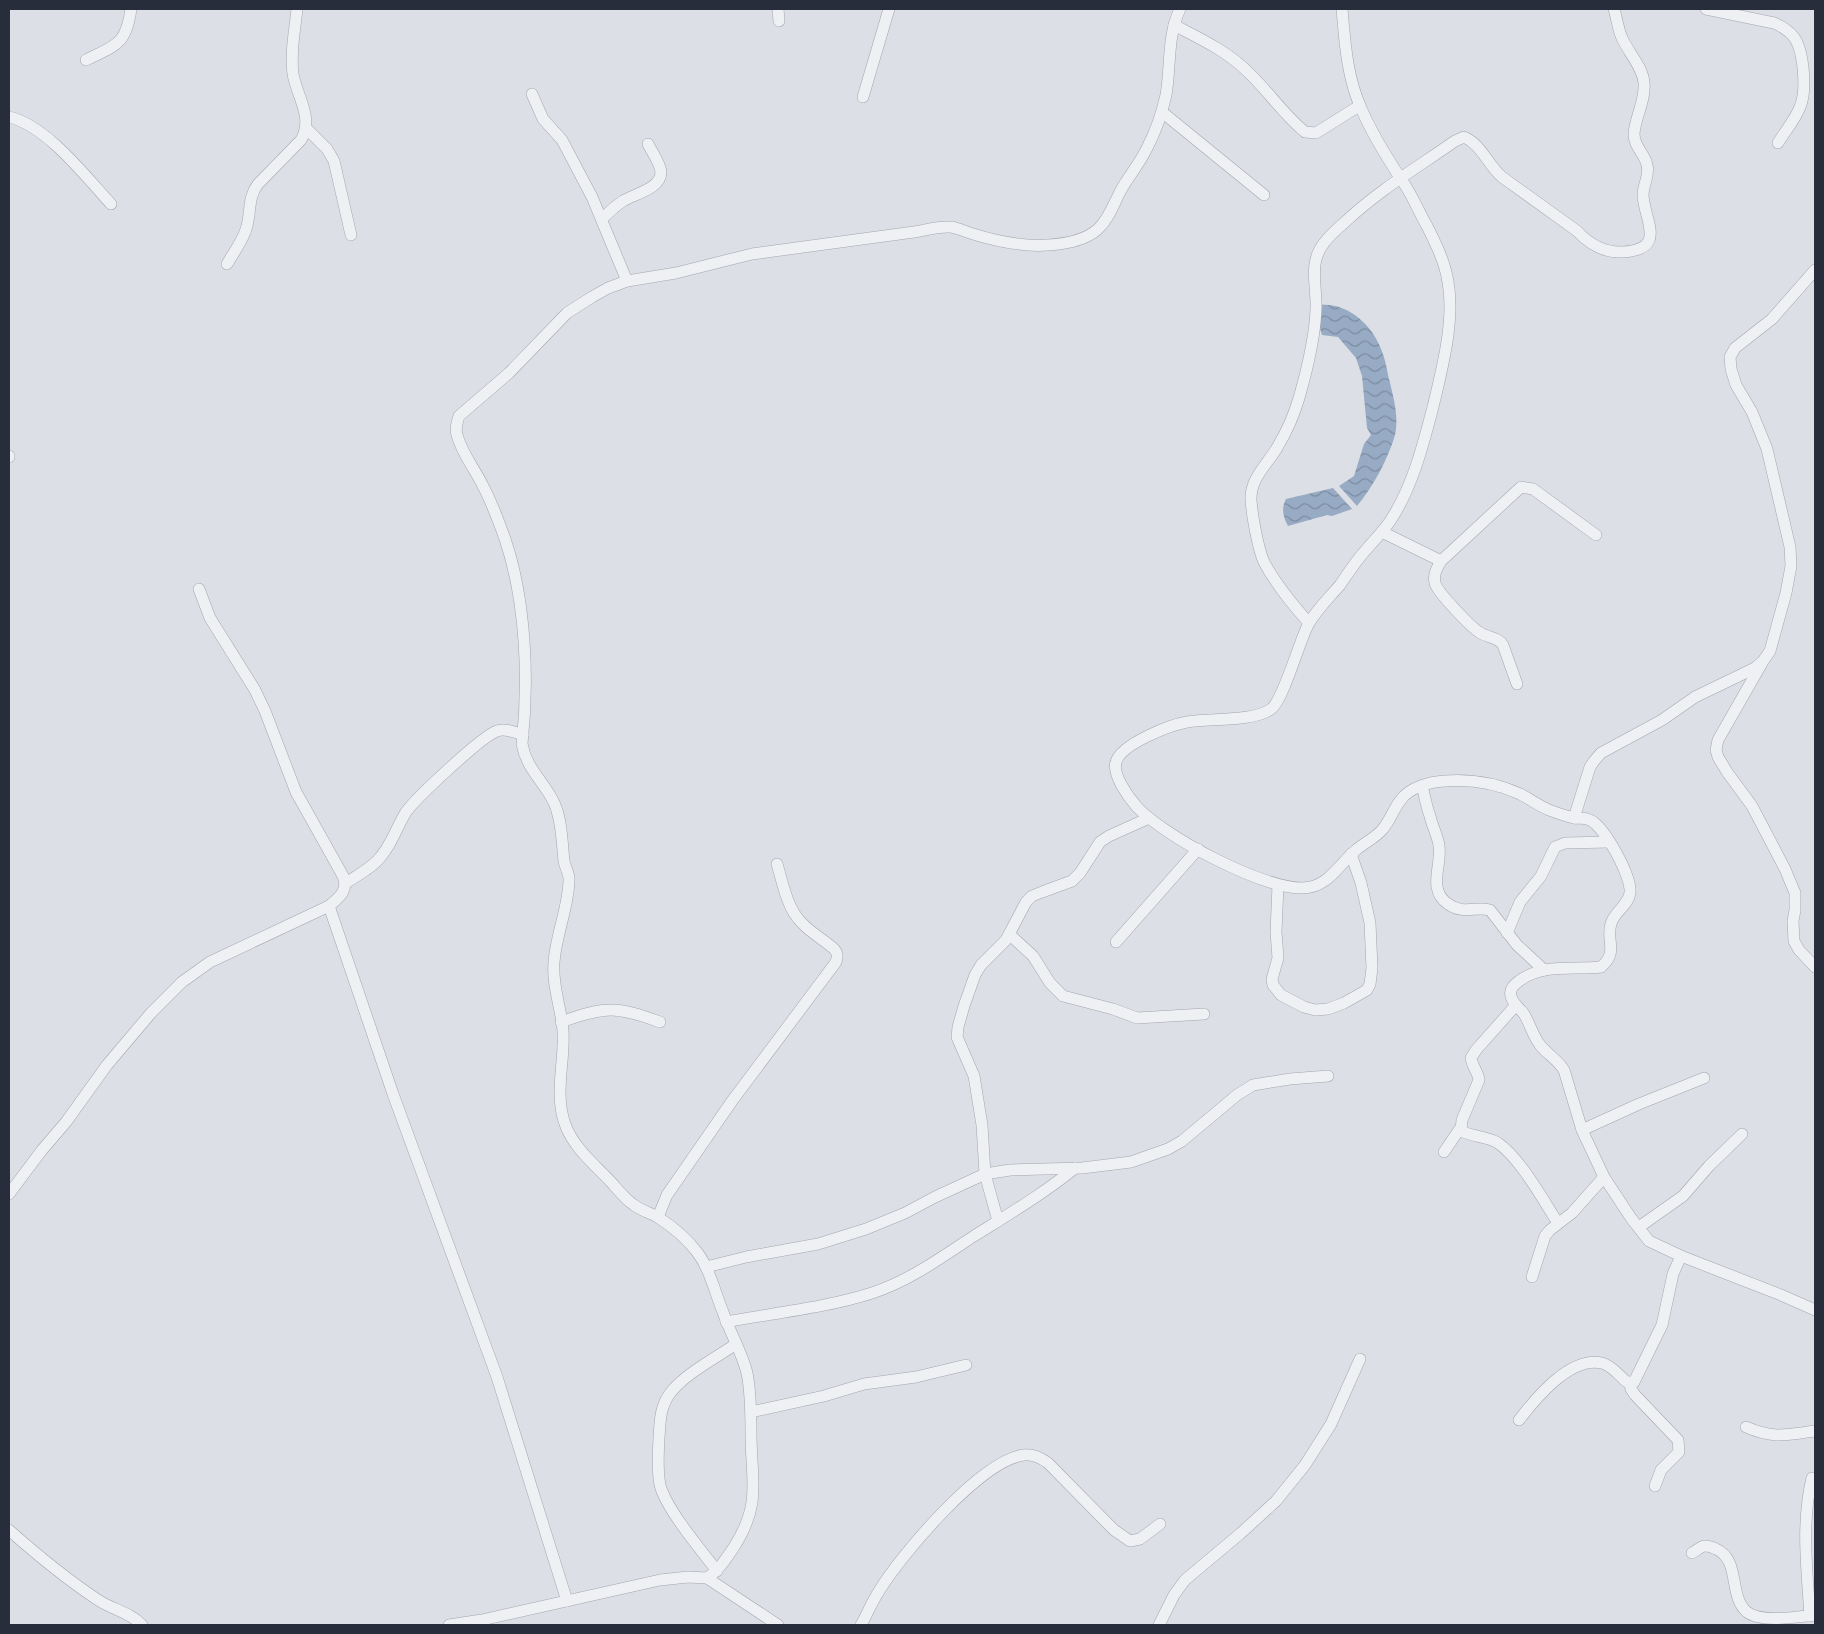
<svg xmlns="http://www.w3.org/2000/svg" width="1824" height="1634" font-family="'Fira Sans Condensed',sans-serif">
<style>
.water{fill:url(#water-waves)}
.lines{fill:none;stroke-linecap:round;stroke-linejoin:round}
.minor-casing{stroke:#a2a6ae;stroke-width:12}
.minor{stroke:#eef0f4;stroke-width:11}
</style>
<defs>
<pattern id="water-waves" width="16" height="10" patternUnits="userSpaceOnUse" patternTransform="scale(1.25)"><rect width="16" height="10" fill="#98abc4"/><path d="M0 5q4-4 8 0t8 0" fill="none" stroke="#7c8ca0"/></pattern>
</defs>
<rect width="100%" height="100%" fill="#dcdfe5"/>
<g class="water">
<path d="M 1321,305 C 1348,303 1372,325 1381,349 C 1386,360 1387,372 1390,383 C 1394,399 1399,419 1395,435 C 1388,459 1373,487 1357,506 L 1339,486 L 1354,476 L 1364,444 L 1371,435 L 1367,428 L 1362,376 L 1356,358 L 1338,337 L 1322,335 L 1319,325 Z"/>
<path d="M 1333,488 L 1352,509 L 1332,516 L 1327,515 L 1288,526 C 1283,517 1281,508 1286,499 Z"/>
</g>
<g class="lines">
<g class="minor-casing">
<g id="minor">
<polyline points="778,9 779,21"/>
<path d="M 1342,9 C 1345,43 1347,77 1361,108 C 1372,134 1387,158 1403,182 C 1412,195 1419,212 1427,226 C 1436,244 1445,262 1448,282 C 1455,321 1442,369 1433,407 C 1423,445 1413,485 1392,518 C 1385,530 1374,540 1365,551 C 1356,561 1348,573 1340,585 C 1329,598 1316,610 1308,625 C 1299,642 1283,701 1271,709 C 1253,722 1210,718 1187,722 C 1170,725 1121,744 1116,762 C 1112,775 1129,798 1137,807 C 1165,837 1261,888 1302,888 C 1328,888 1338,865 1356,850 C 1364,843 1375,838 1382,830 C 1390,821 1393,810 1400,801 C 1409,787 1430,782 1445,781 C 1471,779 1496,783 1520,794 C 1530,799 1539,806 1549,810 C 1557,813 1566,816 1574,818 C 1580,819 1584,817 1590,820 C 1605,827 1632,877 1630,893 C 1628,905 1617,910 1612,921 C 1604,939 1620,951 1601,967 C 1572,970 1544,963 1519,981 C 1514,985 1509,989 1511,996 C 1513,1005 1520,1008 1524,1014 C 1530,1024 1533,1036 1540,1045 C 1547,1054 1558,1060 1564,1070 L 1582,1130 L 1604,1177 L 1631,1218 L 1649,1241 L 1681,1256 L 1781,1295 L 1815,1310"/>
<path d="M 1706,9 L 1774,23 C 1781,26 1788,30 1793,36 C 1804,49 1807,91 1800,107 C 1795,120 1785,131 1778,143"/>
<path d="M 1174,25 C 1201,39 1227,51 1249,73 C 1268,91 1284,115 1305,132 L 1316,133 L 1359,106"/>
<path d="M 86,60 C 116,45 126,45 131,9"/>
<polyline points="532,94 543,119 562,140 592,197 627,281"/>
<polyline points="863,97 889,9"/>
<polyline points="1162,112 1264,195"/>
<path d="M 9,117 C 46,125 86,177 111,204"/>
<polyline points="306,128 327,149 334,161 351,235"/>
<path d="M 602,219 C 608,213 615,206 623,201 C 634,194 661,189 661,172 C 660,163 652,152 648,144"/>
<path d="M 227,264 C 234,252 244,239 247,226 C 251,210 248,197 258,184 L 301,140 C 314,118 297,97 293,74 C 290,53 295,30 297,9"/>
<polyline points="9,457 9,456"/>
<polyline points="1382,532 1441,561"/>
<path d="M 1309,623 C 1292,604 1276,585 1264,562 C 1258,549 1252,515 1251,500 C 1250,478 1268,464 1278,446 C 1287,431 1294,415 1299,398 C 1307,370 1315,338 1316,309 C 1317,286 1308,263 1324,243 C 1330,235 1338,228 1345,222 C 1379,190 1418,167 1455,141 L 1464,137 C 1481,144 1488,165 1502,177 L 1577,231 C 1590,245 1604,253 1623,252 C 1668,249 1644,220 1643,195 C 1643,185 1650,175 1647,165 C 1645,154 1634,147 1634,134 C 1635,117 1646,100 1644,82 C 1642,66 1628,52 1622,38 C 1618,29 1617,19 1614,9"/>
<polyline points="1762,663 1718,740 1716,750 1718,757 1727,772 1752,806 1785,869 1795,893 1795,910 1793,921 1794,941 1799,950 1815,967"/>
<path d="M 1517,684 L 1503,645 C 1497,636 1487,638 1479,632 C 1471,627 1437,592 1435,583 C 1433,574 1437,568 1441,561 L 1521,487 L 1533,489 L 1596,535"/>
<path d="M 1422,786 C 1425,796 1426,806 1430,816 C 1432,826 1438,836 1439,846 C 1442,866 1427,889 1448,904 C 1464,915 1475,906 1490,910 L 1517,945 L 1544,970"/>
<polyline points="1574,818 1590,767 1594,761 1601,753 1662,720 1695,697 1755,668 1763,661 1770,651 1786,593 1791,566 1790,547 1767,449 1752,412 1736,385 1731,369 1730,357 1735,348 1772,319 1815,270"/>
<path d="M 346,883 C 356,876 368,870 377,861 C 391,847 396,828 406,812 C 416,798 482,736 497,731 C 505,728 514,732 523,735"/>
<polyline points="1278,885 1276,932 1278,958 1272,979 1273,985 1281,995 1304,1007 1315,1010 1328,1009 1344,1003 1367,990 1370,984 1372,968 1370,923 1361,883 1351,854"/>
<polyline points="329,906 393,1094 497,1377 567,1601"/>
<polyline points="1507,933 1520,902 1541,876 1555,847 1565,843 1609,842"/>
<polyline points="1009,934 1033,956 1050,983 1063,996 1113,1009 1137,1018 1204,1014"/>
<polyline points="1116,942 1198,849"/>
<path d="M 1516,1005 L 1476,1050 L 1471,1058 C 1472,1066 1478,1072 1479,1080 L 1462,1120 L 1461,1131 C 1473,1137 1487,1136 1498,1143 C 1520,1158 1543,1200 1558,1223"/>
<path d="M 561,1022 C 605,1006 617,1006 660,1022"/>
<polyline points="1582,1130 1639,1104 1704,1078"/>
<polyline points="1444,1152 1461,1127"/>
<path d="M 9,1194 L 42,1150 L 66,1122 L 107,1065 L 151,1013 L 182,982 L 210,962 L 329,906 C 339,898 349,890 343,876 L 296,792 L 265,711 L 255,690 L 210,618 L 199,589"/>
<path d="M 658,1217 L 667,1195 L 732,1101 L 836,962 C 838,956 838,952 833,948 C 820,937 803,928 794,913 C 785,899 782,880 777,864"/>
<polyline points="998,1221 985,1174 982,1125 974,1076 957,1037 958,1027 964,1006 975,975 981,965 1006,940 1026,902 1032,896 1042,892 1072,881 1080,873 1100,842 1109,836 1149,818"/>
<polyline points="1639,1227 1683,1196 1709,1166 1742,1134"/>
<polyline points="706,1267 746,1257 818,1244 866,1229 905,1213 935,1197 985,1174 1010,1170 1082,1168 1131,1162 1168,1149 1182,1141 1237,1095 1253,1085 1290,1079 1328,1076"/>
<polyline points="1532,1277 1545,1236 1550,1230 1572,1213 1604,1177"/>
<path d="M 726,1322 C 774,1313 825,1308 872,1293 C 909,1281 942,1257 974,1236 C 1009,1214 1043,1194 1075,1168"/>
<polyline points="1630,1383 1631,1389 1635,1395 1678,1440 1679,1452 1661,1470 1655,1486"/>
<polyline points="751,1412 824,1396 864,1384 916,1377 966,1365"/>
<path d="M 1519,1420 C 1536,1398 1570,1356 1602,1363 C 1613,1366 1619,1376 1627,1382 L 1634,1382 L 1662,1325 L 1673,1274 L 1681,1256"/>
<path d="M 1746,1427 C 1774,1439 1786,1435 1815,1431"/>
<path d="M 9,1530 C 36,1554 68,1580 98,1600 C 113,1610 130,1612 142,1625"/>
<path d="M 1692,1553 C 1696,1551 1701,1546 1705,1546 C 1709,1546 1714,1548 1716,1549 C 1741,1560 1728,1596 1747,1612 C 1761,1623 1798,1617 1815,1615"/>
<path d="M 717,1571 C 701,1550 666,1509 660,1485 C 657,1469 658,1454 659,1439 C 660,1421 660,1406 671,1392 C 685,1374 717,1357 736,1344"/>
<path d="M 707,1578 C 719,1570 726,1559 734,1547 C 762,1503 751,1480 751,1434 C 751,1414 751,1393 747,1373 C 742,1352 730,1333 723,1312 C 715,1293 710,1269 697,1252 C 687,1239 673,1227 659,1218 C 651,1213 642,1211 634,1205 C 625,1199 618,1190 611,1182 C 594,1164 573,1147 565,1124 C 554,1093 565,1062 563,1031 C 561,1007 552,986 554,962 C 556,934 569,906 569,879 C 569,873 565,867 564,861 C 562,843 562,822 555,805 C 546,783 527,771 522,744 C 529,680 526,601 505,539 C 499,522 492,503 483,486 C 475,469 462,454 457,435 C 455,429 457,423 459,416 L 509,373 L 567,313 L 592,297 L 608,288 L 627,281 L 676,273 L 752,254 L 914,232 C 926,230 938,226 951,227 C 958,228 966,232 973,234 C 996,241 1023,247 1048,245 C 1064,244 1086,240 1098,229 C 1109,219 1114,203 1121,190 C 1129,176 1140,163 1147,148 C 1156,131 1162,113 1166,95 C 1171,66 1167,36 1180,9"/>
<path d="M 1810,1616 C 1807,1569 1801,1524 1812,1478"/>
<polyline points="449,1625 482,1620 660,1580 688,1577 707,1578 778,1625"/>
<path d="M 861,1625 C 867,1614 872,1602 879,1591 C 901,1555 981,1460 1024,1455 C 1033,1454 1041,1458 1048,1463 L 1114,1530 L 1130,1541 L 1140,1539 L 1160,1524"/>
<polyline points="1159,1625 1174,1595 1185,1580 1241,1533 1276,1501 1305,1465 1331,1424 1360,1359"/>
</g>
</g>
<use href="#minor" class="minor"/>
</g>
<rect width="1824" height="1634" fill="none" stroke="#272d3a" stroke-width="20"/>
</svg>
